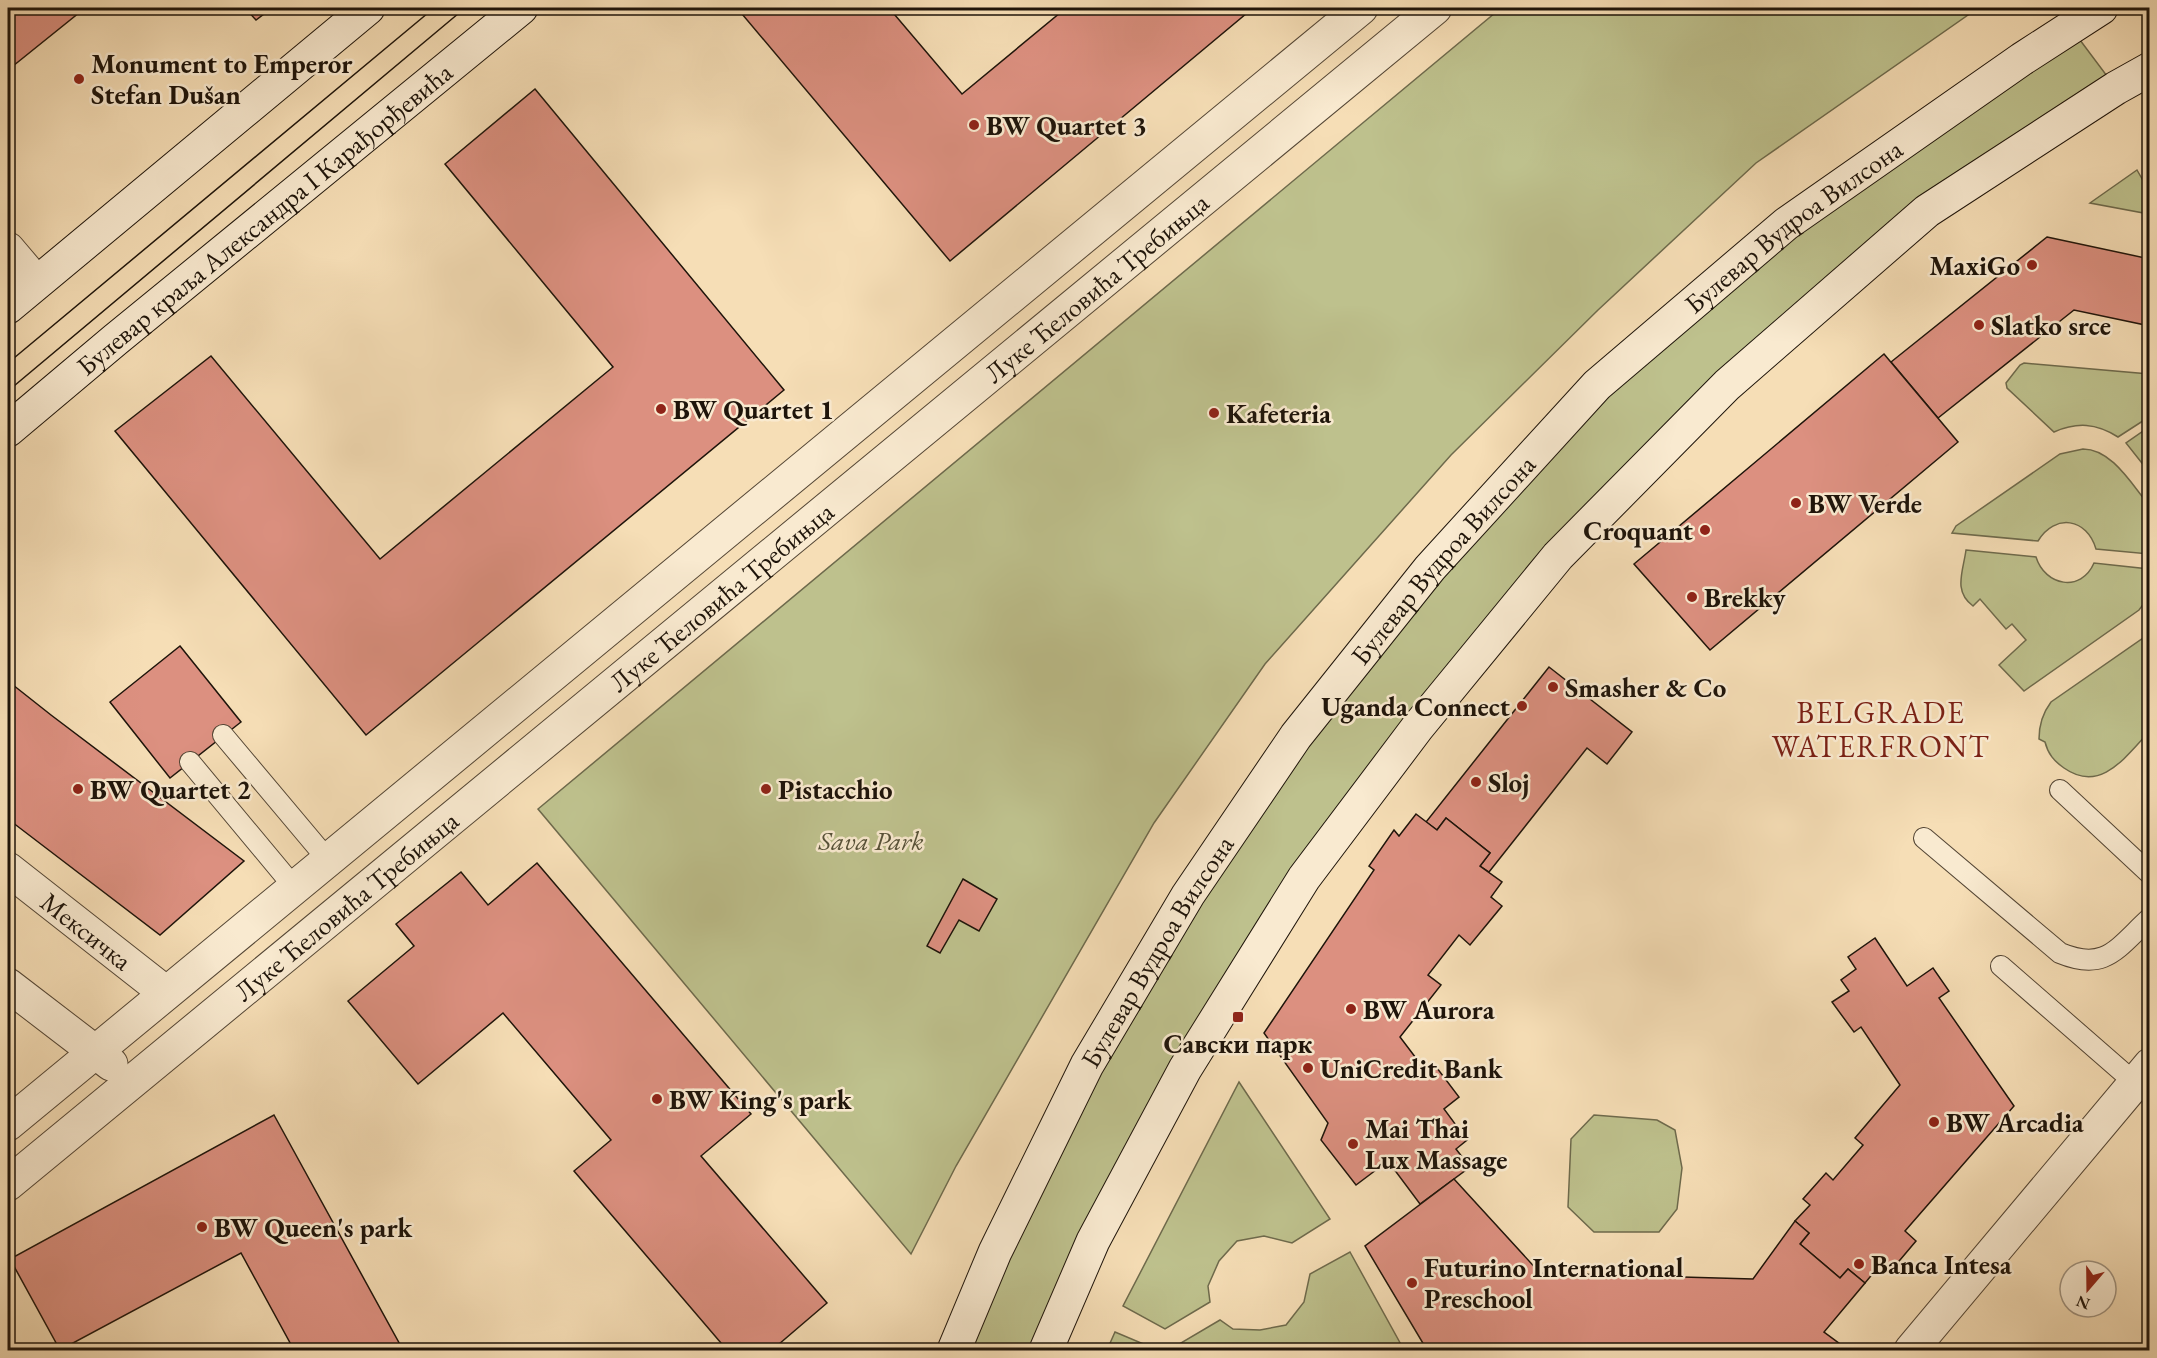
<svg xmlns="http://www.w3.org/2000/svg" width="2157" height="1358" font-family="'EB Garamond',serif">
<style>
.green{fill:#bec18d;stroke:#6e6a4c;stroke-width:1.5}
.building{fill:#dc9080;stroke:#1e140a;stroke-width:1.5}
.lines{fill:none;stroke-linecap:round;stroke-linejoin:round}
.service-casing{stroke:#544635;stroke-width:22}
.minor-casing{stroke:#544635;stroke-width:35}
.secondary-casing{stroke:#1e140a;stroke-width:35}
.service{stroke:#f9ead0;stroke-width:20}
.minor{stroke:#f9ead0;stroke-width:33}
.secondary{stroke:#f9ead0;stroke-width:33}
.tram{stroke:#1e140a;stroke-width:1.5}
.poi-dot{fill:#8f2418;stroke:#f9ead0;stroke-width:2}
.labels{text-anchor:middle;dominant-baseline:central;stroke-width:5;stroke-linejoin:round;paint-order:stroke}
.poi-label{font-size:27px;font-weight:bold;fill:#1e140a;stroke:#f9ead0;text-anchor:start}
.street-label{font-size:27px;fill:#1e140a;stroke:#f9ead0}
.park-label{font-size:27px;font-style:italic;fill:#565138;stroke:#f9ead0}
.quarter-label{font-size:30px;letter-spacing:1.5px;fill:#7a1f14;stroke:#f9ead0}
</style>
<rect width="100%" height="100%" fill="#f6deb6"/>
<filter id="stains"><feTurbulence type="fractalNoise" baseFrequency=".00333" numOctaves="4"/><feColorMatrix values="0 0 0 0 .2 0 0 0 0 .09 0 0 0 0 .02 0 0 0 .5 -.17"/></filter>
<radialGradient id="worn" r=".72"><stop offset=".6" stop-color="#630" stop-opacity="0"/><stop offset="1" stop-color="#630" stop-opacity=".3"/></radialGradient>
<g class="green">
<polygon points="1501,8 1978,8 1756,163 1598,310 1451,455 1265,664 1154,823 956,1166 911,1254 538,809"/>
<polygon points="2071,28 2116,88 1927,211 1558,556 1304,878 1046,1350 955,1350 1188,895 1597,385"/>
<polygon points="2137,170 2149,191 2149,214 2090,203"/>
<path d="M 2024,363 L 2149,374 L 2149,417 L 2118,437 C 2096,423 2077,422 2054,432 L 2007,388 L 2006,383 L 2020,365 Z"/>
<polygon points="2149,427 2149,472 2126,443"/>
<path d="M 2083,449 C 2112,449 2132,485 2149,505 L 2149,554 L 2096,549 C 2087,518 2055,513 2038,541 L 1952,533 L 1956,526 L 2060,454 Z"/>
<path d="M 1966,550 L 2036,557 C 2045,586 2081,593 2094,563 L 2149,569 L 2149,582 L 2145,602 L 2139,610 L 2024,691 L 1999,665 L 2026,640 L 2012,624 L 2006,629 L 1980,599 L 1973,606 C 1953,591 1963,572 1966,550 Z"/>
<path d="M 2149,634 L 2150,712 L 2147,714 L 2149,717 L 2149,732 C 2126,756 2101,794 2064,768 C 2054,761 2048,754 2045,742 L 2039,739 C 2039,725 2042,714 2051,702 Z"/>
<polygon points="1239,1082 1330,1219 1292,1243 1264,1236 1237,1241 1219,1261 1208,1286 1210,1302 1165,1329 1123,1306"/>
<polygon points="1594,1115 1657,1120 1675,1130 1682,1168 1677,1209 1659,1232 1594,1232 1568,1207 1571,1139"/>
<polygon points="1350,1252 1404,1350 1175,1350 1174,1347 1220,1320 1233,1329 1260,1330 1286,1325 1304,1302 1310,1274"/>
<polygon points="1115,1332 1153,1348 1153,1350 1107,1350"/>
</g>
<g class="building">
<polygon points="8,8 85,8 8,70"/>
<polygon points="245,8 272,8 256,20"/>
<polygon points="737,8 889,8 962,94 1066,8 1253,8 950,261"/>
<polygon points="535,89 784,390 366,735 115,431 211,356 380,559 613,367 445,164"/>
<polygon points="2047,237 2150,259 2150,332 2145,325 2074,310 1938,418 1891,362"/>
<polygon points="1884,354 1958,442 1710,650 1634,564"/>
<polygon points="180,646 241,722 170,778 110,702"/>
<polygon points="1549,667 1632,732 1607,764 1587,748 1489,872 1480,866 1490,853 1446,818 1437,830 1426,822"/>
<polygon points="8,681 51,715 244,861 160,935 8,819"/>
<polygon points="1416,814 1437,830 1446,818 1490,853 1480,866 1502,882 1491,897 1502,906 1470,945 1459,935 1428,975 1441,985 1400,1037 1428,1074 1437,1068 1459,1097 1444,1109 1467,1140 1456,1149 1470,1167 1420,1204 1388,1161 1356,1185 1321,1140 1328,1123 1264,1033 1374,870 1369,866 1394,830 1399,836"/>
<polygon points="537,863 751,1114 701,1156 827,1303 772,1350 727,1350 574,1171 611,1140 503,1013 418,1084 348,1001 414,946 396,924 461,872 488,905"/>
<polygon points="963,879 997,899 979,931 959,920 940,953 927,946"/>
<polygon points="1875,938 1907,986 1933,968 1949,991 1939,998 2014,1106 1905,1231 1916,1241 1889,1273 1880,1265 1865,1283 1848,1269 1840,1278 1800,1244 1809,1233 1795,1221 1810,1205 1803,1199 1826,1173 1833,1180 1863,1145 1855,1138 1900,1085 1861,1027 1854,1032 1832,1002 1849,991 1841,980 1856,969 1848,957"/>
<polygon points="274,1115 403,1350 294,1350 241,1253 60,1350 10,1259"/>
<polygon points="1454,1179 1540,1273 1753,1279 1795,1221 1809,1233 1800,1244 1840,1278 1848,1269 1865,1283 1824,1332 1840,1344 1835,1350 1427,1350 1365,1246"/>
</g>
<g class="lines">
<g class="service-casing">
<g id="service">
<polyline points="223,735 328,860"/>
<polyline points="190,762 294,887"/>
<polyline points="2060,790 2150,874"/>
<path d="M 1924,838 L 2060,953 C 2106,972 2117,948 2150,918"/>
<polyline points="2001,966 2134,1082"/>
</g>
</g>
<g class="minor-casing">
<g id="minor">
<polyline points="8,249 36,282"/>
<path id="s1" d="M 8,869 L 166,993"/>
<polyline points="8,985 111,1064"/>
<polyline points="8,1124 1361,8"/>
<path id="s2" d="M 8,1184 L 1435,8"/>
<polyline points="1911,1350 2150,1065"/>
</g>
</g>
<g class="secondary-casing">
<g id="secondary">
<polyline points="8,307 368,8"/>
<path id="s3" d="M 8,430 L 115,340 L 521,8"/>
<path id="s4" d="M 954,1350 L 995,1252 L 1087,1065 L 1188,895 L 1296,736 L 1430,568 L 1597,385 L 1786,224 L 2022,59 L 2101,8"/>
<polyline points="1046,1350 1093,1241 1185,1069 1304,878 1417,728 1558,556 1727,385 1927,211 2116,88 2150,69"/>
</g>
</g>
<use href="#service" class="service"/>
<use href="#minor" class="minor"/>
<use href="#secondary" class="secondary"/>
<g class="tram">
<polyline points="8,363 434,8"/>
<polyline points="8,391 465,8"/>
</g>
</g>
<g class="poi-dot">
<circle cx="79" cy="79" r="6"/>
<circle cx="974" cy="125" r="6"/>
<circle cx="2032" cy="265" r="6"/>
<circle cx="1979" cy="325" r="6"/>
<circle cx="661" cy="409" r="6"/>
<circle cx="1214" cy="413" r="6"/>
<circle cx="1796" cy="503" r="6"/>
<circle cx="1705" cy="530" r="6"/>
<circle cx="1692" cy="597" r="6"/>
<circle cx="1553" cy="687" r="6"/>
<circle cx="1522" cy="706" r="6"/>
<circle cx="1476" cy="782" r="6"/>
<circle cx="78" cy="789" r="6"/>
<circle cx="766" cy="789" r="6"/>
<circle cx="1351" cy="1009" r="6"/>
<rect x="1232" y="1011" width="12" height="12" rx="3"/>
<circle cx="1308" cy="1068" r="6"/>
<circle cx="657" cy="1099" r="6"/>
<circle cx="1934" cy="1122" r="6"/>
<circle cx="1353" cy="1144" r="6"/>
<circle cx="202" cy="1227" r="6"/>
<circle cx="1859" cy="1264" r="6"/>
<circle cx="1412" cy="1283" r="6"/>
</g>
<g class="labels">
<g class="poi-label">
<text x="91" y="63">Monument to Emperor<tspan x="91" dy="31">Stefan Dušan</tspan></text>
<text x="986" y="125">BW Quartet 3</text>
<text x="2020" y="265" text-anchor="end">MaxiGo</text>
<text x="1991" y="325">Slatko srce</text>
<text x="673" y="409">BW Quartet 1</text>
<text x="1226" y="413">Kafeteria</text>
<text x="1808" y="503">BW Verde</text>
<text x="1693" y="530" text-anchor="end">Croquant</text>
<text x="1704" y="597">Brekky</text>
<text x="1565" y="687">Smasher &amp; Co</text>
<text x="1510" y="706" text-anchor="end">Uganda Connect</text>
<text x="1488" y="782">Sloj</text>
<text x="90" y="789">BW Quartet 2</text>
<text x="778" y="789">Pistacchio</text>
<text x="1363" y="1009">BW Aurora</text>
<text x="1238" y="1043" text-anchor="middle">Савски парк</text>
<text x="1320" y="1068">UniCredit Bank</text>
<text x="669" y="1099">BW King's park</text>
<text x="1946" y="1122">BW Arcadia</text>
<text x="1365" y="1128">Mai Thai<tspan x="1365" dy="31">Lux Massage</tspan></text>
<text x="214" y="1227">BW Queen's park</text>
<text x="1871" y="1264">Banca Intesa</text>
<text x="1424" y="1267">Futurino International<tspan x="1424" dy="31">Preschool</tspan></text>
</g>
<g class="street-label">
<text stroke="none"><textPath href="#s3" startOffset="332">Булевар краља Александра I Карађорђевића</textPath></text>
<text stroke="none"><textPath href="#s4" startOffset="1420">Булевар Вудроа Вилсона</textPath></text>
<text stroke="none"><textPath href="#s2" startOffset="1410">Луке Ћеловића Требињца</textPath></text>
<text stroke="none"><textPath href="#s4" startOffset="934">Булевар Вудроа Вилсона</textPath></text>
<text stroke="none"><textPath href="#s2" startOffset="924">Луке Ћеловића Требињца</textPath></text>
<text stroke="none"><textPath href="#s2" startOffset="438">Луке Ћеловића Требињца</textPath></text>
<text stroke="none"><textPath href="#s1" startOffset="100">Мексичка</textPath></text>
<text stroke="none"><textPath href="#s4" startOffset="448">Булевар Вудроа Вилсона</textPath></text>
</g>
<g class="park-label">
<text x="871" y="840">Sava Park</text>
</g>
<g class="quarter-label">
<text x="1881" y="712">BELGRADE<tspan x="1881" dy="34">WATERFRONT</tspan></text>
</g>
</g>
<rect width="2157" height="1358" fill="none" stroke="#f6deb6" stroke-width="30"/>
<rect x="9" y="9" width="2139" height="1340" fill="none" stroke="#1e140a" stroke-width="3"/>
<rect x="15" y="15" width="2127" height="1328" fill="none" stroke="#1e140a" stroke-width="1.5"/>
<g transform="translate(2088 1289) rotate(200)"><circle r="28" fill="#f9ead0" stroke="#a19481" stroke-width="1.5"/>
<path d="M0-4.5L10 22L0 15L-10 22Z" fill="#8f2418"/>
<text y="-9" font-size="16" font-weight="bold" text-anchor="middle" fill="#1e140a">N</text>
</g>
<rect width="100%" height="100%" filter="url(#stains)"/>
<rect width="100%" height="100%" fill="url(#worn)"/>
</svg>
